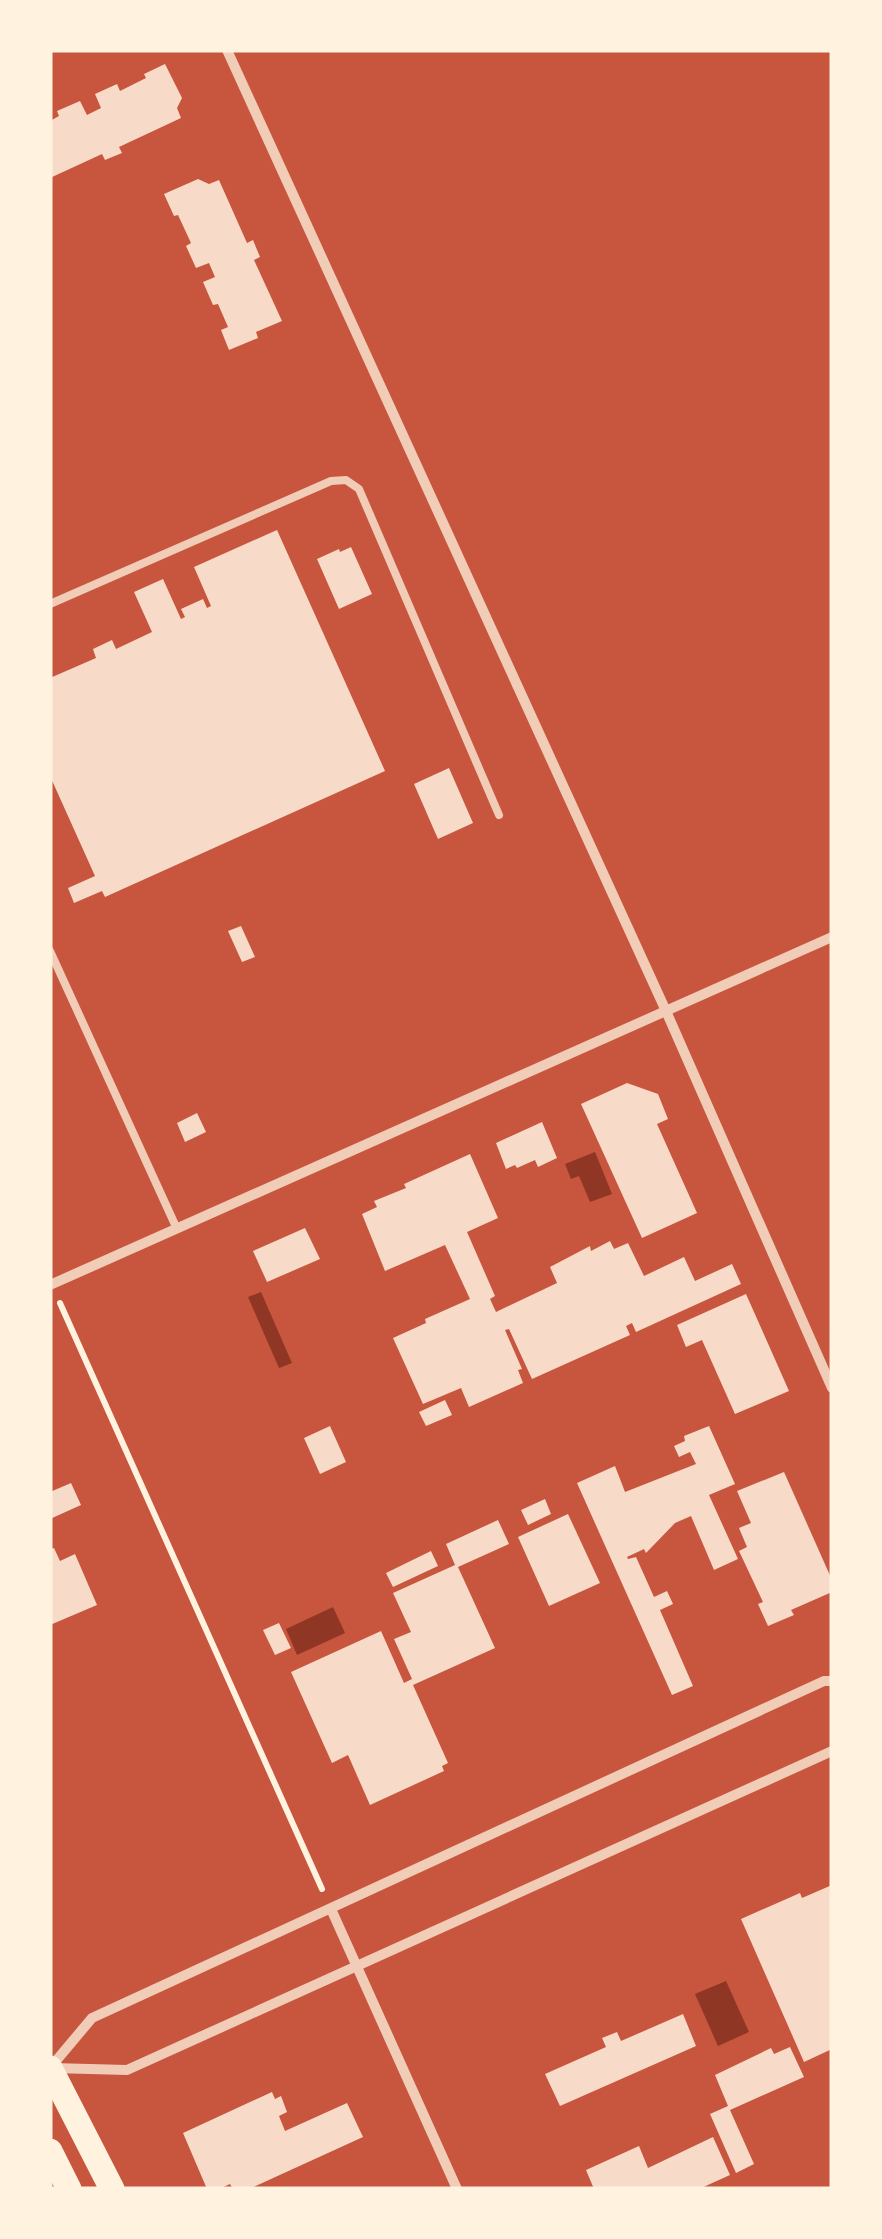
<svg xmlns="http://www.w3.org/2000/svg" width="882" height="2239" font-family="Roboto,sans-serif">
<style>
.water{fill:#8f3625}
.building{fill:#f7dbc8}
.lines{fill:none;stroke-linecap:round;stroke-linejoin:round}
.path{stroke:#fff3e0;stroke-width:6}
.service{stroke:#f1ccb7;stroke-width:8}
.minor{stroke:#f1ccb7;stroke-width:10}
.primary{stroke:#fff3e0;stroke-width:25}
</style>
<rect width="100%" height="100%" fill="#c8553d"/>
<g class="water">
<polygon points="595,1152 612,1194 590,1202 579,1176 571,1179 565,1164"/>
<polygon points="261,1292 292,1363 279,1368 248,1297"/>
<polygon points="333,1607 345,1633 297,1655 286,1629"/>
<polygon points="726,1981 749,2032 718,2046 695,1994"/>
</g>
<g class="building">
<polygon points="165,64 182,98 177,108 181,118 119,147 122,153 105,160 102,154 50,178 50,121 59,116 57,111 80,101 87,115 101,108 95,94 117,84 120,91 146,78 144,74"/>
<polygon points="198,179 209,184 219,180 247,243 253,240 260,257 254,260 282,321 256,332 258,338 229,350 221,330 228,327 218,304 213,305 203,282 215,277 209,263 196,268 186,246 191,243 178,215 174,216 164,194"/>
<polygon points="277,530 385,771 105,897 102,891 74,903 68,888 95,876 50,776 50,678 96,658 93,649 112,640 116,649 152,632 134,592 163,579 181,619 185,617 181,609 203,599 207,608 211,606 194,567"/>
<polygon points="351,547 372,594 339,609 317,559 339,549 340,552"/>
<polygon points="449,768 473,823 438,839 414,784"/>
<polygon points="241,926 255,957 242,962 228,931"/>
<polygon points="627,1083 658,1094 668,1119 657,1124 697,1213 642,1238 581,1104"/>
<polygon points="197,1113 206,1132 185,1142 177,1123"/>
<polygon points="542,1122 557,1158 538,1167 535,1160 517,1168 515,1165 506,1169 496,1143"/>
<polygon points="470,1154 498,1218 467,1232 495,1296 490,1299 496,1312 557,1283 550,1267 590,1246 591,1251 610,1241 614,1249 628,1243 644,1276 684,1257 695,1281 732,1264 741,1284 636,1332 632,1323 626,1326 630,1335 532,1379 509,1329 505,1330 522,1369 518,1370 523,1383 469,1407 461,1388 423,1404 393,1338 426,1323 425,1319 470,1299 445,1245 385,1271 362,1214 377,1207 374,1201 406,1188 404,1184"/>
<polygon points="305,1228 320,1259 267,1282 253,1251"/>
<polygon points="746,1294 789,1391 735,1414 702,1340 686,1347 677,1325"/>
<polygon points="445,1400 452,1415 426,1426 419,1412"/>
<polygon points="330,1426 346,1462 320,1474 304,1438"/>
<polygon points="709,1426 735,1484 709,1495 738,1559 714,1570 691,1516 675,1523 646,1553 644,1549 627,1557 628,1559 636,1557 654,1597 667,1591 673,1604 660,1610 693,1686 672,1695 577,1483 615,1466 625,1492 696,1464 690,1452 679,1457 674,1446 685,1441 684,1436"/>
<polygon points="784,1472 832,1580 832,1592 791,1610 794,1615 768,1626 758,1604 763,1602 739,1551 747,1547 739,1528 751,1523 737,1491"/>
<polygon points="71,1483 81,1505 50,1519 50,1492"/>
<polygon points="545,1499 551,1514 528,1525 521,1510"/>
<polygon points="568,1514 600,1583 549,1606 518,1537"/>
<polygon points="498,1520 509,1544 458,1567 495,1648 413,1685 448,1763 442,1766 444,1771 370,1805 348,1755 332,1763 291,1672 381,1631 404,1683 412,1679 394,1639 411,1632 393,1593 455,1565 446,1544"/>
<polygon points="54,1548 60,1561 75,1554 97,1605 50,1625 50,1549"/>
<polygon points="431,1551 438,1566 393,1587 386,1573"/>
<polygon points="279,1623 291,1648 275,1655 263,1630"/>
<polygon points="832,1885 832,2049 804,2062 741,1919 800,1893 802,1898"/>
<polygon points="683,2014 696,2046 560,2106 545,2074 606,2047 602,2038 617,2032 621,2041"/>
<polygon points="790,2047 804,2077 730,2110 754,2164 736,2173 710,2114 728,2106 715,2075 771,2048 774,2054"/>
<polygon points="272,2092 275,2099 281,2096 287,2112 279,2116 285,2131 347,2103 363,2137 249,2189 233,2189 230,2184 219,2189 207,2189 183,2133"/>
<polygon points="713,2137 730,2175 699,2189 594,2189 586,2170 639,2146 648,2168"/>
</g>
<g class="lines">
<polyline class="path" points="60,1303 322,1889"/>
<g class="service">
<polyline points="50,604 331,481 346,480 359,489 499,815"/>
<polyline points="50,951 177,1229"/>
</g>
<g class="minor">
<polyline points="227,50 666,1011 832,1388"/>
<polyline points="50,1285 832,937"/>
<polyline points="331,1909 457,2189"/>
<polyline points="50,2068 92,2018 824,1681 832,1681"/>
<polyline points="52,2068 127,2070 832,1751"/>
</g>
<g class="primary">
<polyline points="50,2068 112,2189"/>
<polyline points="50,2151 69,2189"/>
</g>
</g>
<rect width="882" height="2239" fill="none" stroke="#fff3e0" stroke-width="105"/>
</svg>
